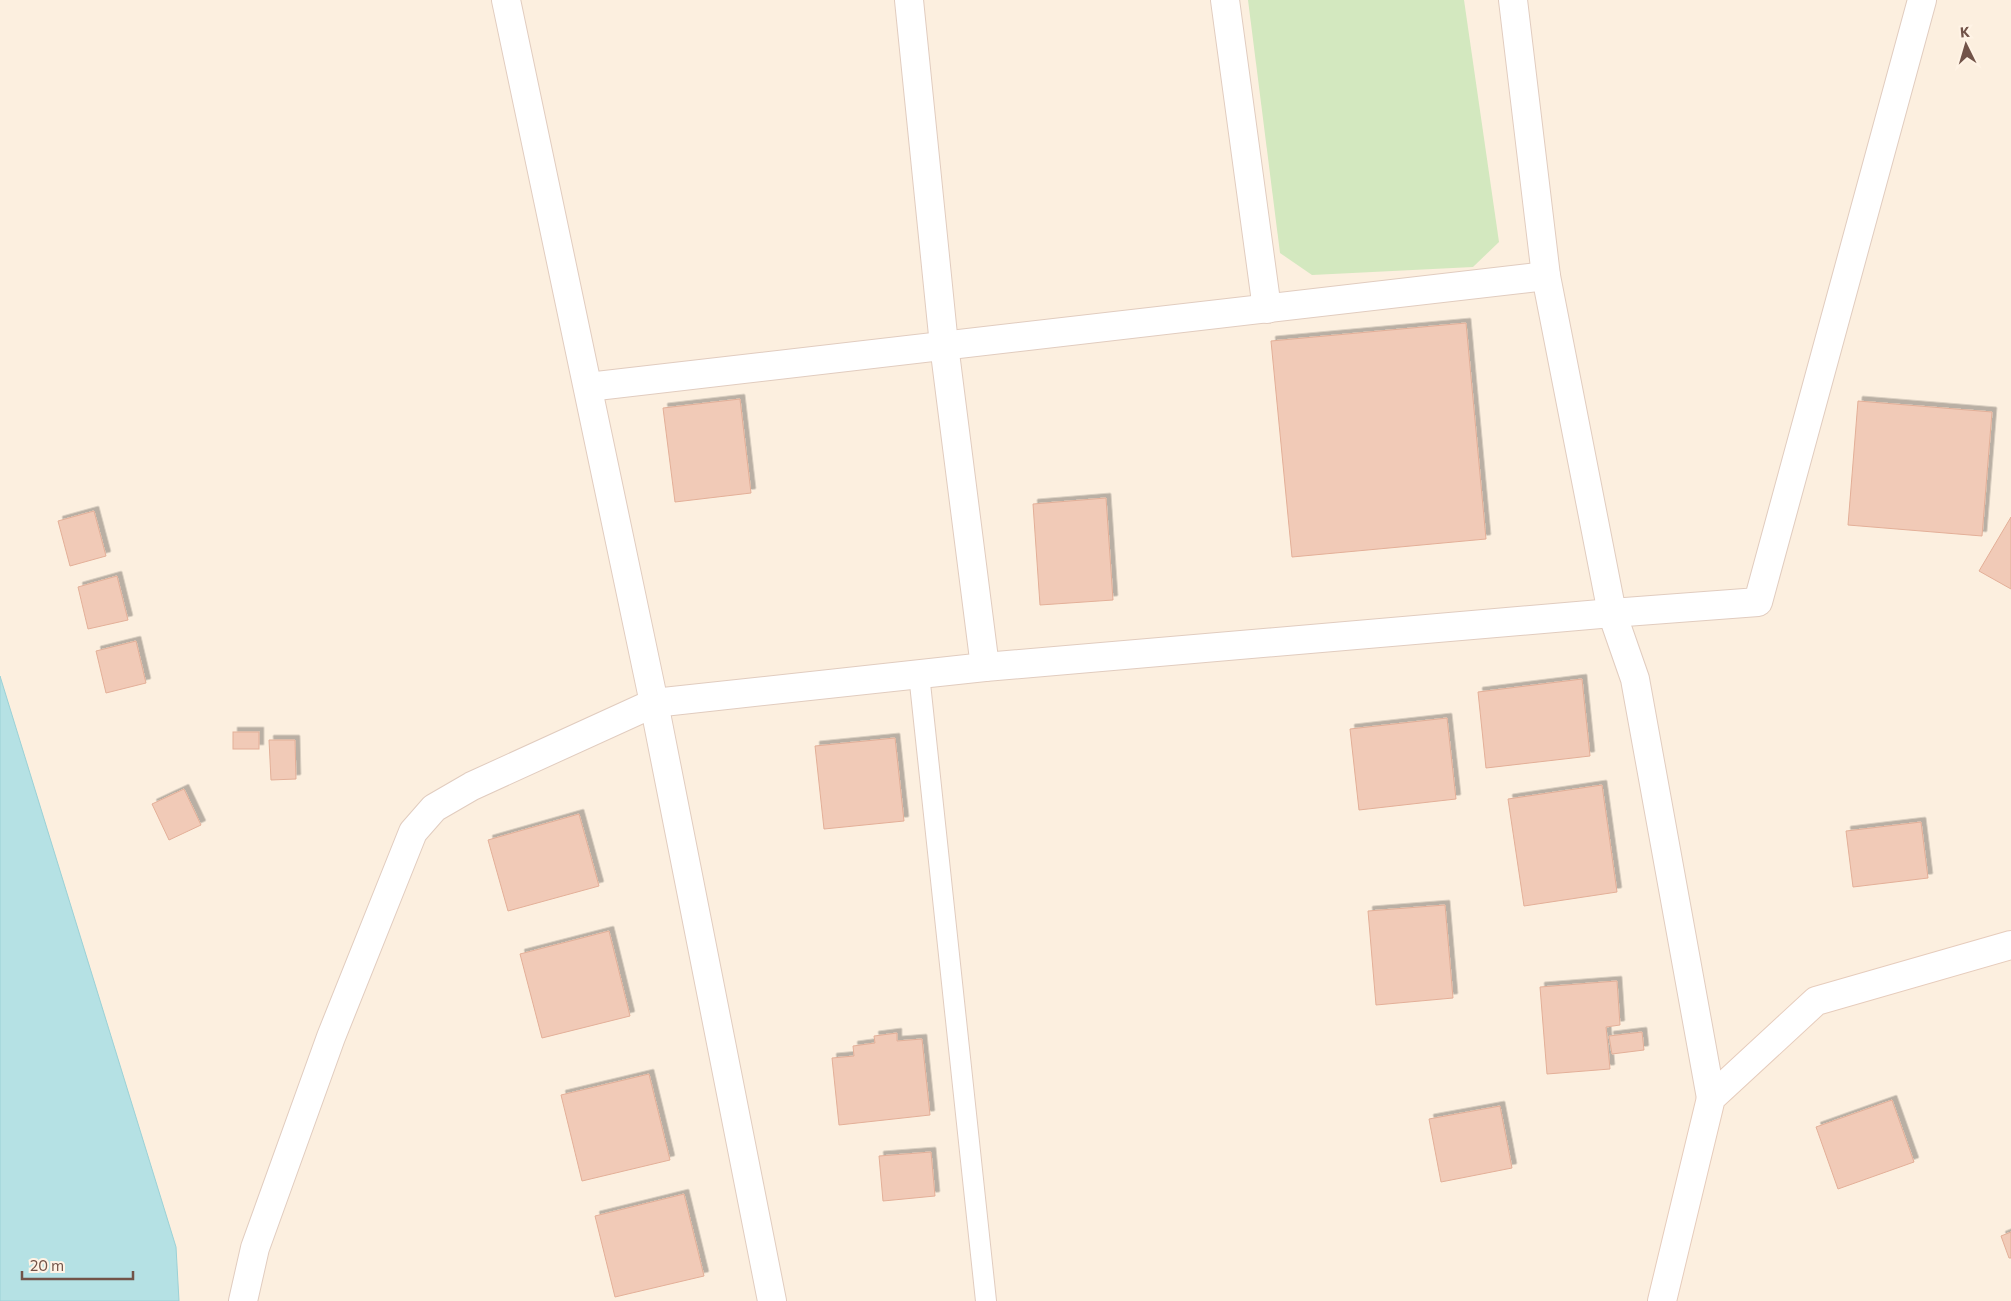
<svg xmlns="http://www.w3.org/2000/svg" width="2011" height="1301" font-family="Commissioner,sans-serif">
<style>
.green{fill:#d3e8bf}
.water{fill:#b5e1e4;stroke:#9bd1d6}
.building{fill:#f1cab7;stroke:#e3af98;filter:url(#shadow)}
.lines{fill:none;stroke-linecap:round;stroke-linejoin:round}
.lane-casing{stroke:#e1ccbf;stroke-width:22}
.street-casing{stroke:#e1ccbf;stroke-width:30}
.secondary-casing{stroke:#e6ccbc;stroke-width:30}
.lane{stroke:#fff;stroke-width:20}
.street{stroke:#fff;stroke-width:28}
.secondary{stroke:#fff;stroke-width:28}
</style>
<defs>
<filter id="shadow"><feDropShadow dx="4.5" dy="-4.5" stdDeviation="0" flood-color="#0004"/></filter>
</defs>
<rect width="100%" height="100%" fill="#fcefdf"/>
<polygon class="green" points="1248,0 1464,0 1499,242 1473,267 1312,275 1280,253"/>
<polygon class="water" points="0,676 176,1247 179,1301 0,1301"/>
<g class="building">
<polygon points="1466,323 1486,539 1292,557 1271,341"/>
<polygon points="740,399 751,493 675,502 663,408"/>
<polygon points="1858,401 1992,412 1982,536 1848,525"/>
<polygon points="1106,498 1113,600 1040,605 1033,504"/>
<polygon points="94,511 106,556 70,566 58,521"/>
<polygon points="2011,517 2011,589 1979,571"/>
<polygon points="117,576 128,620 88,629 78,587"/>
<polygon points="136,641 146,683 106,693 96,651"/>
<polygon points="1582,679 1590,756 1486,768 1478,692"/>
<polygon points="1447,718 1456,799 1359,810 1350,729"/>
<rect x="233" y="732" width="26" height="17"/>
<polygon points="895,738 904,821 824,829 815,746"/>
<polygon points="269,740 295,740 296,779 271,780"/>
<polygon points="1602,785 1617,892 1524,906 1508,799"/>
<polygon points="184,789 201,825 169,840 152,804"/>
<polygon points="579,814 599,886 508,911 488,840"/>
<polygon points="1921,822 1928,878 1853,887 1846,831"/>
<polygon points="1445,905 1453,998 1376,1005 1368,911"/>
<polygon points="609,931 630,1016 542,1038 520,954"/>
<polygon points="1617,981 1620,1025 1606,1027 1610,1069 1547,1074 1540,987"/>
<polygon points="1642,1032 1644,1050 1612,1054 1609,1036"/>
<polygon points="897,1033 897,1041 922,1039 930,1115 839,1125 832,1058 854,1056 853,1046 875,1043 874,1036"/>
<polygon points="649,1074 670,1160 582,1181 561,1095"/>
<polygon points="1892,1100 1914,1162 1838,1189 1816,1127"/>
<polygon points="1500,1106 1512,1168 1441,1182 1429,1119"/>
<polygon points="931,1152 935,1196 883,1201 879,1156"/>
<polygon points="684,1194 704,1276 615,1297 595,1216"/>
<polygon points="2011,1232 2011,1258 2009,1258 2001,1236"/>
</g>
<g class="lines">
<g class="lane-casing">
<polyline id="lane" points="919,674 986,1301"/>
</g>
<g class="street-casing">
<g id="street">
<polyline points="506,0 654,703 772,1301"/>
<polyline points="909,0 944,345 985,667"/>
<polyline points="1225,0 1267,309"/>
<polyline points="1513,0 1546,276 1612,613 1635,679 1711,1098"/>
<polyline points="588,387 1546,276"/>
<polyline points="243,1301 255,1248 331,1037 413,832 434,808 472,786 654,703 985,667 1612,613 1758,602 1922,0"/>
</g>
</g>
<g class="secondary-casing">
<polyline id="secondary" points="1662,1301 1711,1098 1816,1001 2011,945"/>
</g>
<use href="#lane" class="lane"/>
<use href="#street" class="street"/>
<use href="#secondary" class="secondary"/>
</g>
<g transform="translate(1966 45) rotate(355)" stroke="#fff3e5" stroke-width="4" paint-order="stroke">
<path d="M0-4L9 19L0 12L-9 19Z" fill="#725348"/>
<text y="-8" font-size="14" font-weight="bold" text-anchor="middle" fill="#725348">K</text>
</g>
<path d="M22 1271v8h111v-8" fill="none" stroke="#725348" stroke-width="2.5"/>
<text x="30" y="1271" font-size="15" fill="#725348" stroke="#fff3e5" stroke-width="4" paint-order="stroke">20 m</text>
</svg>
